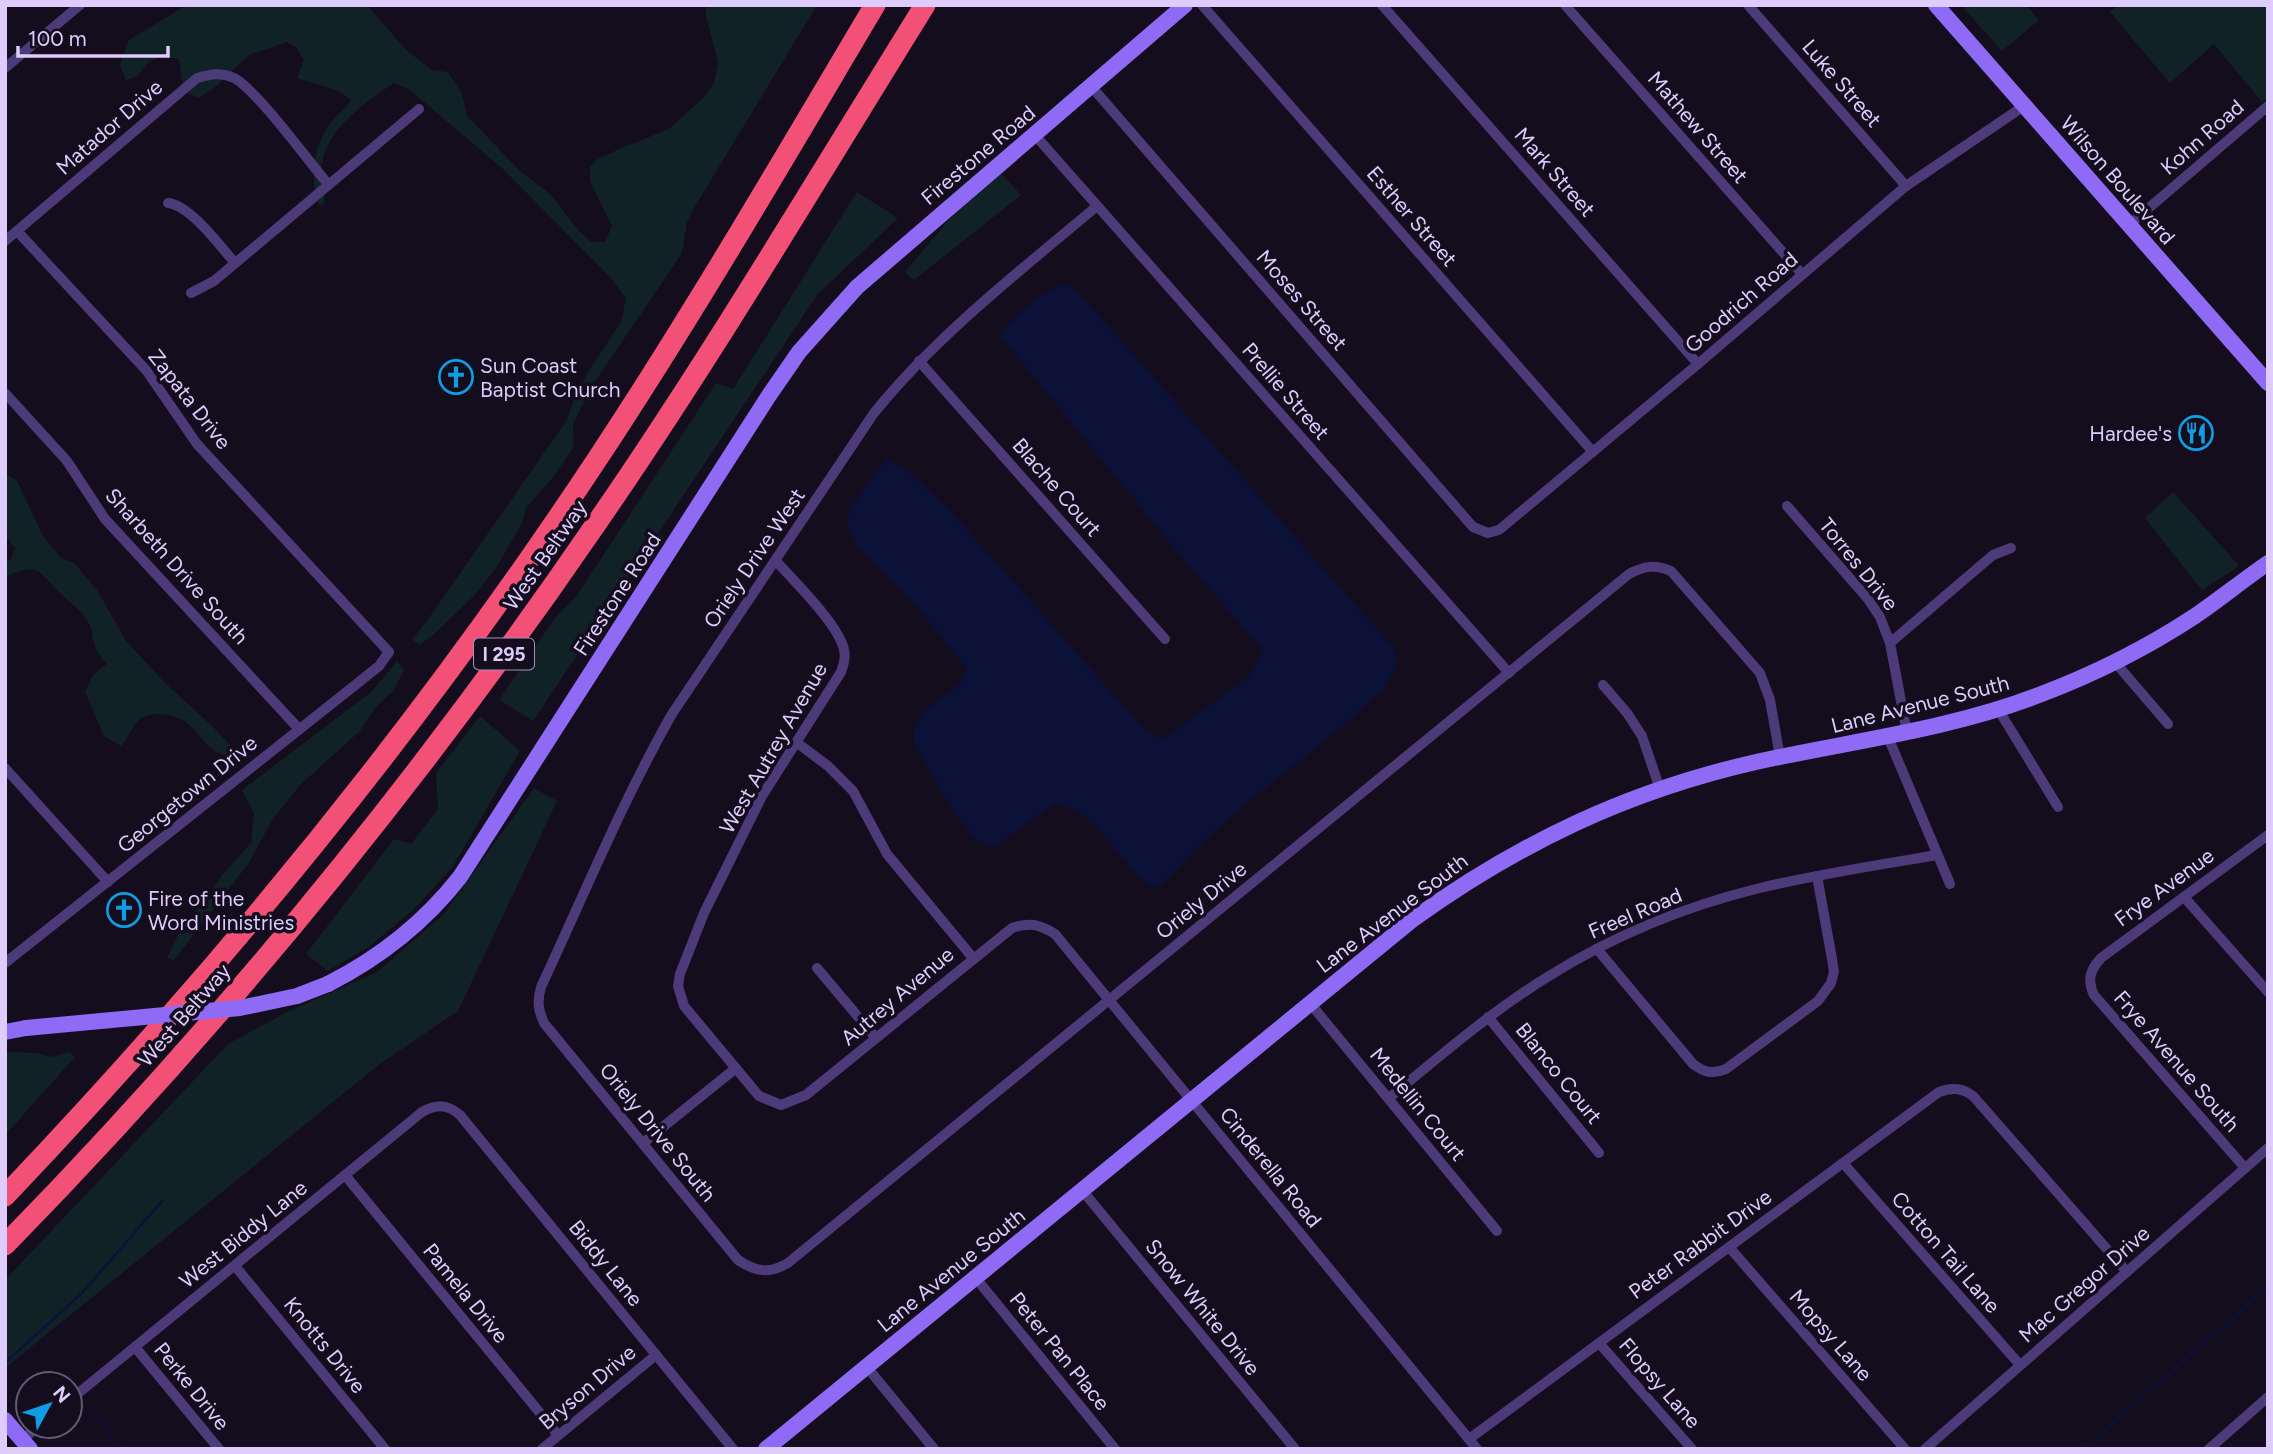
<svg xmlns="http://www.w3.org/2000/svg" width="2273" height="1454" font-family="Figtree,sans-serif">
<style>
.green{fill:#112226}
.water{fill:#0c1137}
.lines{fill:none;stroke-linecap:round;stroke-linejoin:round}
.stream{stroke:#0c1137;stroke-width:2.5}
.street{stroke:#4c3b79;stroke-width:10}
.secondary{stroke:#8e6af5;stroke-width:16}
.highway{stroke:#f35078;stroke-width:21}
.secondary-bridge{stroke:#8e6af5;stroke-width:16}
.labels{text-anchor:middle;dominant-baseline:central;stroke-width:7;stroke-linejoin:round;paint-order:stroke}
.shield{fill:#140d1d;stroke:#a193b9;stroke-width:2}
.shield-label{font-size:19px;font-weight:bold;fill:#ddccfc}
.street-label{font-size:21px;fill:#ddccfc;stroke:#140d1d}
.poi-label{font-size:21px;fill:#ddccfc;stroke:#140d1d;text-anchor:start}
</style>
<rect width="100%" height="100%" fill="#140d1d"/>
<g class="green">
<path d="M 187,5 L 367,5 L 406,50 L 432,70 L 448,72 L 462,94 L 467,116 L 520,171 L 550,194 L 579,231 L 591,242 L 605,242 L 612,226 L 590,181 L 590,167 L 598,159 L 617,150 L 669,129 L 703,98 L 714,83 L 718,62 L 706,16 L 706,5 L 817,5 L 694,208 L 687,222 L 682,253 L 592,386 L 573,424 L 574,446 L 554,476 L 526,508 L 522,523 L 496,568 L 474,596 L 432,636 L 419,645 L 412,639 L 424,625 L 567,420 L 573,402 L 588,372 L 621,322 L 626,298 L 611,278 L 504,170 L 410,90 L 394,83 C 361,105 317,135 321,181 C 322,188 324,195 325,202 L 322,205 L 318,204 C 310,177 313,148 329,125 C 336,115 345,110 351,100 C 335,86 315,85 297,78 L 304,60 L 296,47 L 287,42 L 249,55 L 213,89 L 198,98 L 184,91 L 179,59 L 160,56 L 147,63 L 138,76 L 126,80 L 120,65 L 129,40 Z"/>
<polygon points="1961,5 2026,5 2039,20 2002,51"/>
<polygon points="2118,5 2268,5 2268,97 2262,102 2214,44 2170,83 2110,12"/>
<polygon points="1000,172 1021,195 914,280 905,272 947,222"/>
<polygon points="857,192 898,218 817,295 533,721 499,700 555,618 576,597 716,383 733,389"/>
<path d="M 5,473 L 17,481 L 43,536 L 60,557 L 74,563 L 97,590 L 126,641 L 166,684 L 210,724 L 236,751 L 236,755 L 232,757 C 205,752 205,737 186,722 C 176,714 149,710 139,720 C 132,726 128,739 121,746 L 104,736 L 85,692 L 93,675 L 107,664 C 103,659 97,653 95,646 C 92,639 93,632 90,625 C 82,610 71,604 60,593 C 36,570 41,562 5,577 L 5,562 L 11,559 L 15,548 L 5,536 Z"/>
<polygon points="2173,492 2239,566 2202,590 2145,518"/>
<polygon points="397,661 404,670 393,691 375,708 360,731 300,785 273,819 248,864 174,960 167,958 178,935 223,874 251,843 254,813 242,790 371,692"/>
<polygon points="480,716 520,751 452,868 413,910 370,946 328,971 306,954 394,839 411,844 438,809 436,773"/>
<polygon points="534,788 557,801 458,1011 381,1063 5,1368 5,1280 228,1044 285,1013 377,972 444,914"/>
<polygon points="12,1052 36,1053 51,1057 70,1052 75,1057 5,1135 5,1053"/>
</g>
<path class="water" d="M 1063,283 L 1076,290 L 1394,648 L 1397,665 L 1385,688 L 1342,727 L 1243,806 L 1201,844 L 1162,885 L 1152,887 C 1119,864 1097,811 1055,803 L 994,847 L 976,840 L 954,813 L 914,744 L 914,728 L 923,712 L 961,682 L 966,668 L 917,606 L 857,545 L 847,525 L 850,510 L 877,470 L 887,459 L 909,472 L 950,510 L 1144,729 L 1164,739 L 1248,677 L 1259,660 L 1261,648 L 1179,554 L 1000,336 C 1014,315 1040,294 1063,283 Z"/>
<g class="lines">
<g class="stream">
<polyline points="5,1363 81,1294 163,1200"/>
<polyline points="94,1414 123,1449"/>
<polyline points="2083,1449 2268,1287"/>
</g>
<g class="street">
<polyline points="1202,5 1593,452"/>
<polyline points="1382,5 1698,364"/>
<polyline points="1565,5 1802,274"/>
<polyline points="1748,5 1906,186"/>
<polyline points="5,68 80,5"/>
<polyline points="1091,86 1473,527 1488,533 1499,530 1698,364 1906,186 2024,106"/>
<polyline points="1034,134 1509,673"/>
<path d="M 168,203 C 190,205 220,246 235,263"/>
<path d="M 1097,206 C 1020,271 938,334 874,413 L 672,714 C 622,802 584,895 541,987 C 537,1001 538,1010 544,1023 L 738,1260 C 756,1272 769,1274 788,1263 L 1629,574 C 1644,566 1655,564 1671,571 L 1760,673 L 1770,700 L 1780,757"/>
<polyline points="2129,225 2268,106"/>
<path d="M 5,241 L 197,78 C 211,74 220,72 234,78 C 256,89 309,162 328,184"/>
<polyline points="191,293 214,281 419,109"/>
<polyline points="919,361 1165,639"/>
<polyline points="5,393 67,461 105,519 299,729"/>
<polyline points="1787,506 1868,599 1880,617 1890,643 1907,733"/>
<path d="M 776,561 C 794,581 840,626 844,650 C 846,657 844,664 841,672 L 762,796 L 704,913 L 680,974 L 678,986 L 684,1006 L 759,1096 L 781,1105 L 806,1095 L 1012,928 C 1029,922 1039,924 1055,934 L 1477,1449"/>
<polyline points="1890,643 1993,555 2011,548"/>
<polyline points="2114,661 2168,724"/>
<polyline points="1603,685 1627,713 1642,736 1660,789"/>
<polyline points="1998,709 2058,807"/>
<polyline points="1888,737 1950,884"/>
<polyline points="796,742 828,766 853,791 887,854 973,958"/>
<polyline points="5,768 108,882"/>
<polyline points="2184,897 2268,992"/>
<path d="M 1597,949 L 1693,1064 C 1705,1073 1712,1074 1726,1069 L 1818,1001 L 1831,983 L 1834,972 L 1832,959 L 1817,876"/>
<polyline points="5,963 354,686 379,666 389,652 197,444 146,370 17,231"/>
<polyline points="817,968 876,1038"/>
<polyline points="1309,1002 1497,1231"/>
<polyline points="1488,1017 1599,1153"/>
<path d="M 1389,1098 C 1441,1055 1492,1011 1549,976 C 1613,936 1686,906 1760,888 C 1818,874 1878,865 1937,855"/>
<polyline points="643,1143 736,1068"/>
<polyline points="1843,1163 2020,1365"/>
<path d="M 2245,1168 L 2094,995 C 2087,980 2090,970 2101,958 L 2268,835"/>
<polyline points="345,1175 558,1435"/>
<polyline points="1082,1190 1295,1449"/>
<polyline points="1729,1247 1905,1449"/>
<polyline points="235,1266 385,1449"/>
<polyline points="975,1277 1115,1449"/>
<polyline points="1599,1343 1692,1449"/>
<polyline points="135,1347 219,1449"/>
<polyline points="866,1366 934,1449"/>
<path d="M 70,1400 L 422,1112 C 437,1104 447,1104 460,1115 L 733,1449"/>
<path d="M 1469,1439 L 1939,1092 C 1953,1087 1963,1088 1974,1097 L 2127,1272"/>
<polyline points="22,1440 39,1426"/>
<polyline points="542,1449 656,1355"/>
<polyline points="1925,1449 2268,1148"/>
<polyline points="2209,1449 2268,1397"/>
</g>
<g class="secondary">
<polyline points="1936,5 2268,383"/>
<path d="M 328,984 C 381,957 424,923 460,877 L 768,397 L 799,352 L 857,287 L 1185,5"/>
<polyline points="5,1032 26,1028"/>
<polyline points="5,1420 30,1449"/>
<path d="M 766,1449 L 1412,920 C 1519,843 1628,791 1756,762 C 1851,741 1948,730 2039,695 C 2092,675 2148,647 2195,616 C 2220,599 2243,580 2268,563"/>
</g>
<g class="highway">
<path d="M 5,1196 C 222,968 422,724 596,461 C 694,313 784,158 875,5"/>
<path d="M 5,1245 C 223,1022 420,781 596,524 C 712,356 817,179 925,5"/>
</g>
<polyline class="secondary-bridge" points="26,1028 240,1008 297,996 328,984"/>
</g>
<defs>
<g id="church-ring" transform="scale(1.75)"><circle r="9.5" fill="#140d1d" stroke="#0f9ee5" stroke-width="1.5"/><path d="M-1.2-6h2.4v3.5h3.3v2.4h-3.3V6h-2.4V-.1h-3.3v-2.4h3.3Z" fill="#0f9ee5"/></g>
<g id="restaurant-ring" transform="scale(1.75)"><circle r="9.5" fill="#140d1d" stroke="#0f9ee5" stroke-width="1.5"/><path d="M-5-6h1v4h1v-4h1v4h1v-4h1v5L-1.5 .5V6h-2V.5L-5-1ZM5-6V6H3V1.5H1.5Q1.5-4 5-6Z" fill="#0f9ee5"/></g>
</defs>
<g fill-rule="evenodd">
<use href="#church-ring" x="456" y="377"/>
<use href="#restaurant-ring" x="2196" y="433"/>
<use href="#church-ring" x="124" y="910"/>
</g>
<g class="labels">
<rect class="shield" x="474" y="638.5" width="60" height="31" rx="5"/>
<g class="shield-label">
<text x="504" y="654">I 295</text>
</g>
<g class="street-label">
<text transform="translate(1842 83) rotate(49)">Luke Street</text>
<text transform="translate(109 127) rotate(-41)">Matador Drive</text>
<text transform="translate(1698 127) rotate(49)">Mathew Street</text>
<text transform="translate(2202 137) rotate(-41)">Kohn Road</text>
<text transform="translate(978 155) rotate(-40)">Firestone Road</text>
<text transform="translate(1555 172) rotate(49)">Mark Street</text>
<text transform="translate(2118 180) rotate(49)">Wilson Boulevard</text>
<text transform="translate(1412 216) rotate(49)">Esther Street</text>
<text transform="translate(1302 300) rotate(49)">Moses Street</text>
<text transform="translate(1741 302) rotate(-41)">Goodrich Road</text>
<text transform="translate(1286 391) rotate(49)">Prellie Street</text>
<text transform="translate(190 399) rotate(52)">Zapata Drive</text>
<text transform="translate(1057 487) rotate(49)">Blache Court</text>
<text transform="translate(545 555) rotate(-55)">West Beltway</text>
<text transform="translate(754 558) rotate(-56)">Oriely Drive West</text>
<text transform="translate(1859 564) rotate(51)">Torres Drive</text>
<text transform="translate(177 566) rotate(48)">Sharbeth Drive South</text>
<text transform="translate(617 594) rotate(-57)">Firestone Road</text>
<text transform="translate(1920 704) rotate(-14)">Lane Avenue South</text>
<text transform="translate(773 748) rotate(-60)">West Autrey Avenue</text>
<text transform="translate(187 794) rotate(-39)">Georgetown Drive</text>
<text transform="translate(2164 887) rotate(-36)">Frye Avenue</text>
<text transform="translate(1201 900) rotate(-39)">Oriely Drive</text>
<text transform="translate(1392 913) rotate(-37)">Lane Avenue South</text>
<text transform="translate(1635 913) rotate(-23)">Freel Road</text>
<text transform="translate(897 996) rotate(-40)">Autrey Avenue</text>
<text transform="translate(184 1015) rotate(-49)">West Beltway</text>
<text transform="translate(2177 1061) rotate(49)">Frye Avenue South</text>
<text transform="translate(1559 1073) rotate(51)">Blanco Court</text>
<text transform="translate(1418 1104) rotate(51)">Medellin Court</text>
<text transform="translate(658 1132) rotate(51)">Oriely Drive South</text>
<text transform="translate(1271 1167) rotate(51)">Cinderella Road</text>
<text transform="translate(243 1234) rotate(-39)">West Biddy Lane</text>
<text transform="translate(1700 1244) rotate(-36)">Peter Rabbit Drive</text>
<text transform="translate(1946 1252) rotate(49)">Cotton Tail Lane</text>
<text transform="translate(606 1263) rotate(51)">Biddy Lane</text>
<text transform="translate(951 1270) rotate(-39)">Lane Avenue South</text>
<text transform="translate(2084 1284) rotate(-41)">Mac Gregor Drive</text>
<text transform="translate(466 1293) rotate(51)">Pamela Drive</text>
<text transform="translate(1203 1307) rotate(51)">Snow White Drive</text>
<text transform="translate(1831 1335) rotate(49)">Mopsy Lane</text>
<text transform="translate(325 1345) rotate(51)">Knotts Drive</text>
<text transform="translate(1060 1351) rotate(51)">Peter Pan Place</text>
<text transform="translate(1660 1383) rotate(49)">Flopsy Lane</text>
<text transform="translate(192 1386) rotate(51)">Perke Drive</text>
<text transform="translate(587 1387) rotate(-40)">Bryson Drive</text>
</g>
<g class="poi-label">
<text x="480" y="365">Sun Coast<tspan x="480" dy="24">Baptist Church</tspan></text>
<text x="2172" y="433" text-anchor="end">Hardee's</text>
<text x="148" y="898">Fire of the<tspan x="148" dy="24">Word Ministries</tspan></text>
</g>
</g>
<rect width="2273" height="1454" fill="none" stroke="#ddccfc" stroke-width="14"/>
<g transform="translate(49 1405) rotate(50)"><circle r="33" fill="#140d1d" stroke="#645976" stroke-width="2"/>
<path d="M0-5L12 26L0 18L-12 26Z" fill="#0f9ee5"/>
<text y="-10" font-size="19" font-weight="bold" text-anchor="middle" fill="#ddccfc">N</text>
</g>
<path d="M18 46v10h150v-10" fill="none" stroke="#ddccfc" stroke-width="3.5"/>
<text x="28" y="46" font-size="21" fill="#ddccfc" stroke="#140d1d" stroke-width="5" paint-order="stroke">100 m</text>
</svg>
